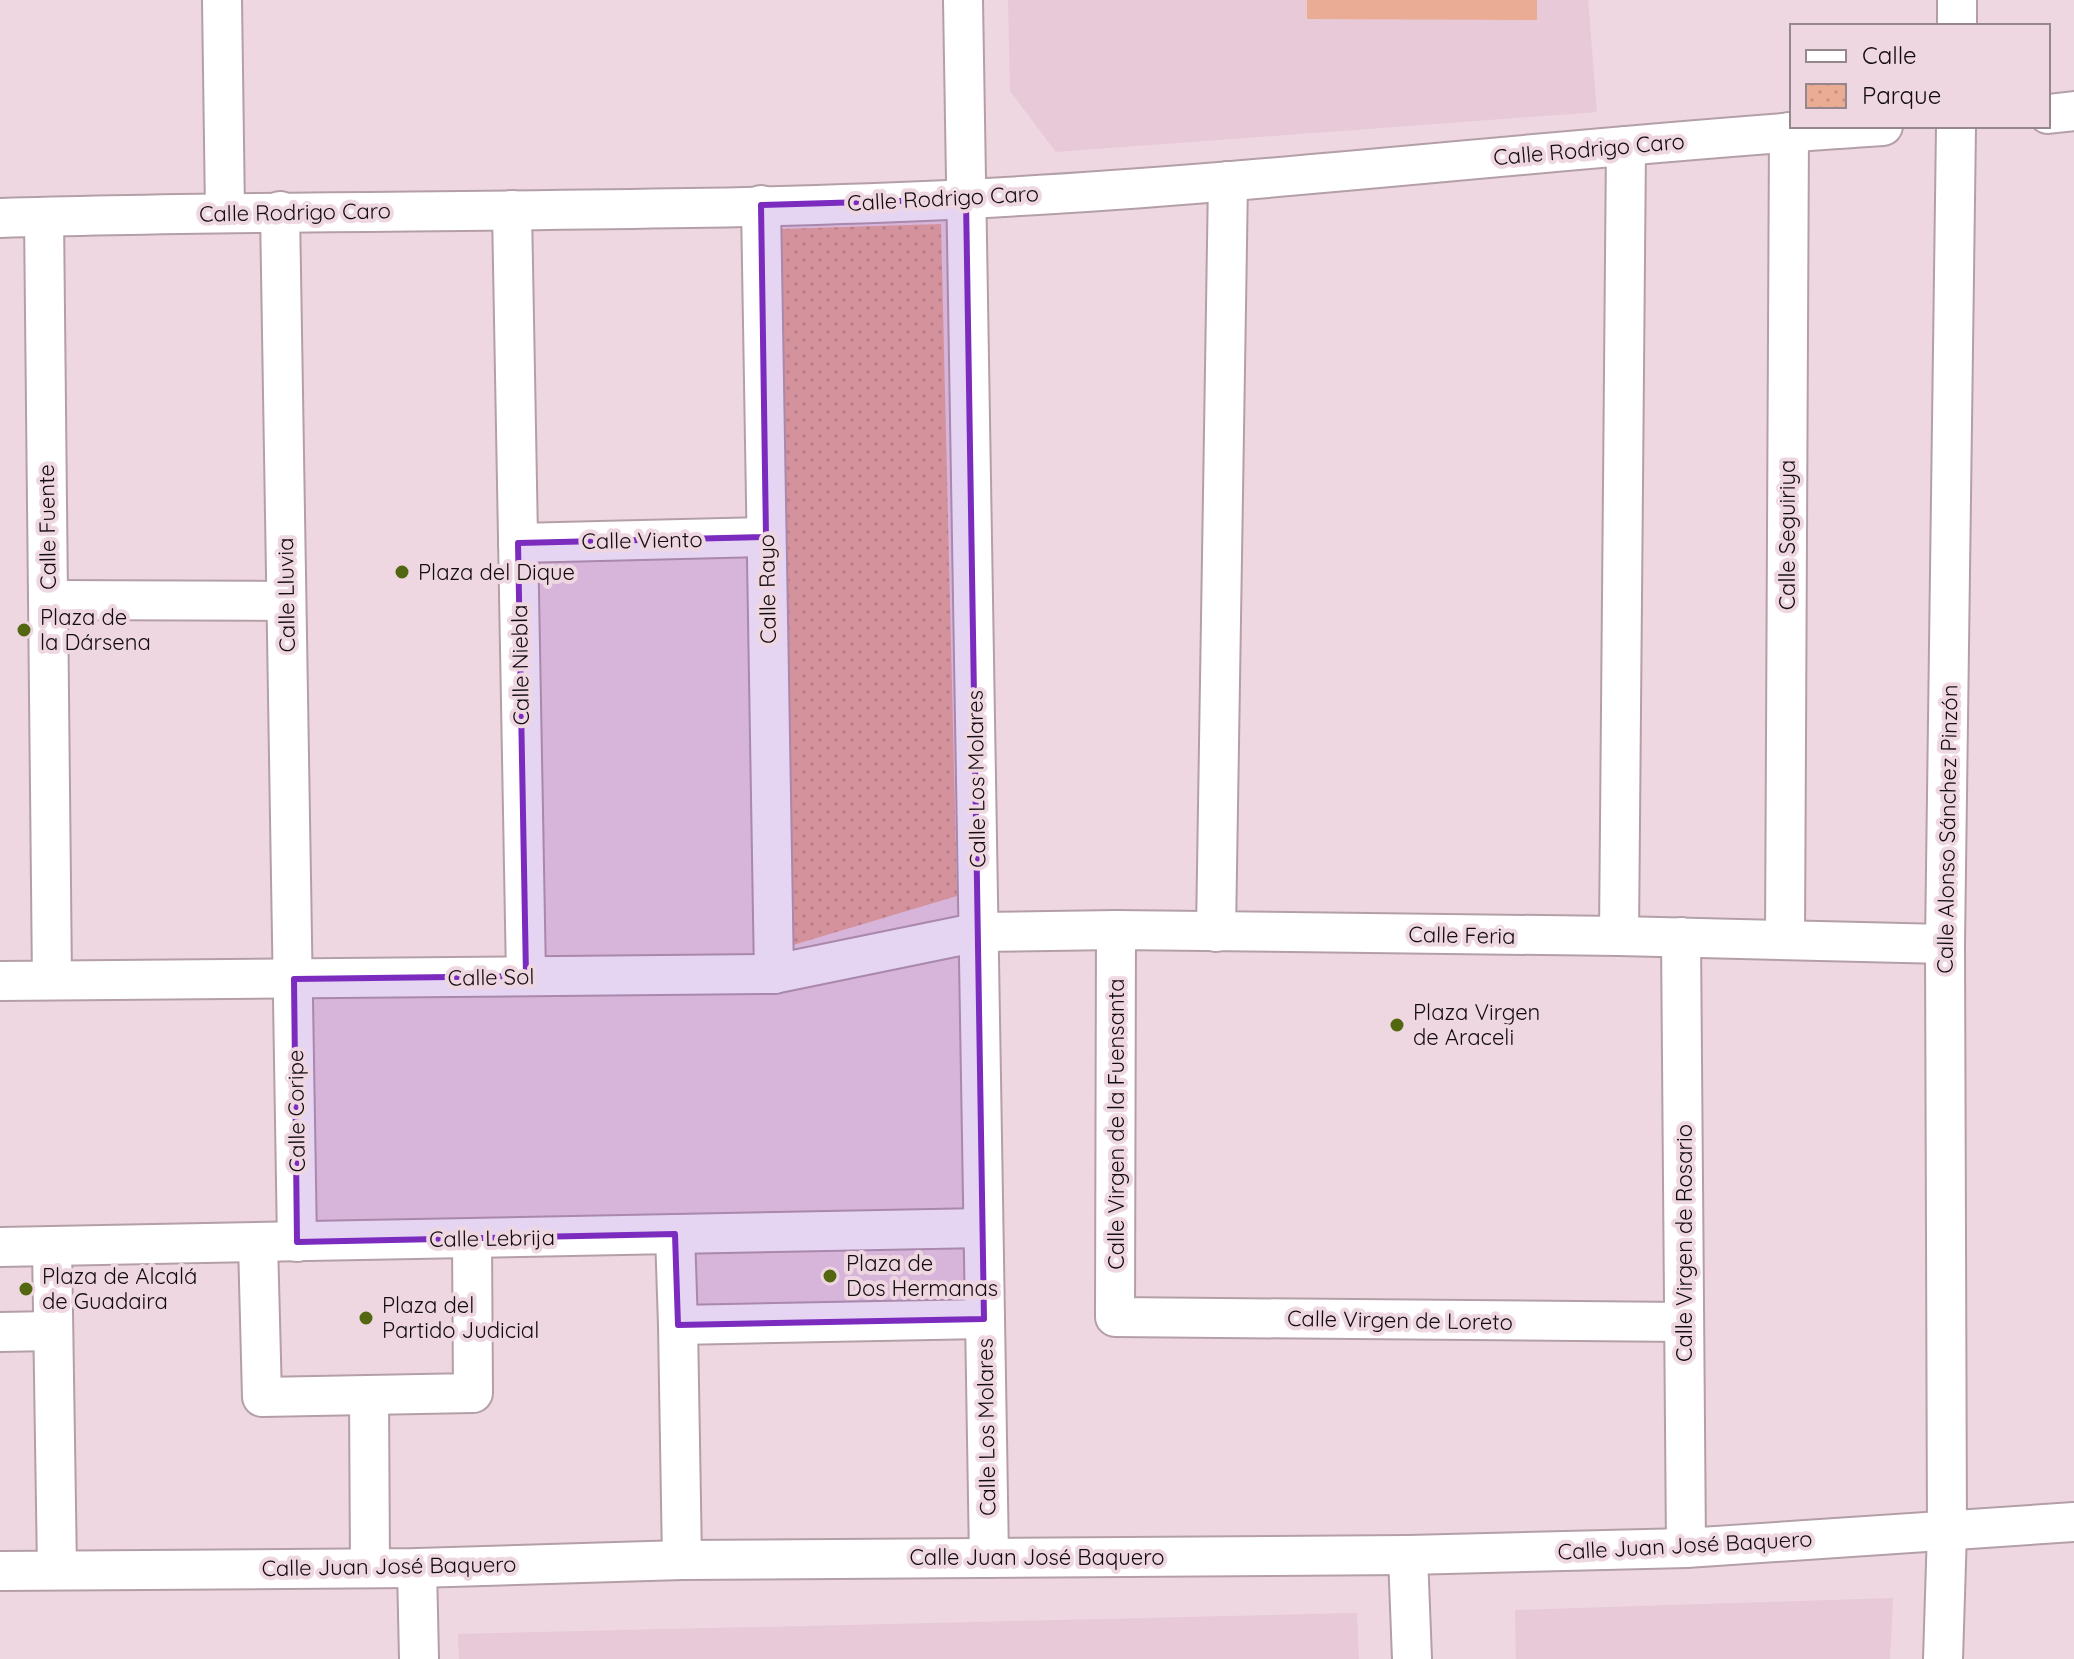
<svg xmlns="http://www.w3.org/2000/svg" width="2074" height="1659" font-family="Quicksand,sans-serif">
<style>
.built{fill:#e7c9d7}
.park{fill:url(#park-dots)}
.garden{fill:#eaac94}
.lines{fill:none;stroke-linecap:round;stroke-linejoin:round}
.street-casing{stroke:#b49fa8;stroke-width:42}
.street{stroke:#fff;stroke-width:38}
.marked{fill:#7b2cbf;fill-opacity:0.2;stroke:#7b2cbf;stroke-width:6;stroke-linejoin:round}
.poi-dot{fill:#536610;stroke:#eed7e1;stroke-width:3}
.labels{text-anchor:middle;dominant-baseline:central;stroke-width:8;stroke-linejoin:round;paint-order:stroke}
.street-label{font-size:22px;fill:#130c0f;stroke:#eed7e1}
.poi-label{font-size:22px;fill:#130c0f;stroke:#eed7e1;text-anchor:start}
</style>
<defs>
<pattern id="park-dots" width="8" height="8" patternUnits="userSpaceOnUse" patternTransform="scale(2)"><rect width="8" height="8" fill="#eaac94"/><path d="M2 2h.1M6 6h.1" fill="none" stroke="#c8937e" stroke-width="1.8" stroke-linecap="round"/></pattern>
</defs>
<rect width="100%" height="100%" fill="#eed7e1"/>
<g class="built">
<polygon points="1008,0 1588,0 1597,112 1056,152 1010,91"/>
<polygon points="1893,1598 1890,1659 1516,1659 1515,1610"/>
<polygon points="1357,1613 1359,1659 459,1659 458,1634"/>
</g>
<polygon class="park" points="941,224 957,896 793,945 779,229"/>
<polygon class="garden" points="1307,0 1537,0 1537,20 1307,19"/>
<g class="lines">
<g class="street-casing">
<g id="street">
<polyline points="222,0 225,212"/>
<polyline points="963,0 989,1558"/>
<polyline points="1957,26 1957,0"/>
<polyline points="2048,114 2074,111"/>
<polyline points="761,205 774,974"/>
<polyline points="512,210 526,976"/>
<polyline points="280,211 297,1242"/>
<polyline points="44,217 52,980"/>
<path d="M 0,218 C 322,208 645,215 966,199 C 1272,184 1577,145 1883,126"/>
<polyline points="518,543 766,537"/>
<polyline points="48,600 286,601"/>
<polyline points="1116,930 1115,1317 1684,1322"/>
<polyline points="1216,932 1228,181"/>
<polyline points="1619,936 1626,146"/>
<polyline points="1681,937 1686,1548"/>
<polyline points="1785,939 1789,132"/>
<polyline points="0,981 774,974 979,932 1116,930 1619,936 1945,944"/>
<polyline points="675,1234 678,1325 984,1319"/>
<polyline points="258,1243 262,1397 473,1393 472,1238"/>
<polyline points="0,1247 983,1228"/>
<polyline points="52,1247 57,1570"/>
<polyline points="678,1325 682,1560"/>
<polyline points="0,1332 52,1331"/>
<polyline points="369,1395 370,1567"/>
<polyline points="1408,1555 1412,1659"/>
<polyline points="417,1568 419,1659"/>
<polyline points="0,1571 417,1568 682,1560 1408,1555 1686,1548 2074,1522"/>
<polyline points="1943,1659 1947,1531 1945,944 1956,126"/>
</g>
</g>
<use href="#street" class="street"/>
</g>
<path class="marked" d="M 966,199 L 984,1319 L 678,1325 L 675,1234 L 297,1242 L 294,979 L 526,976 L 518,543 L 766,537 L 761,205 Z"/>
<g class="poi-dot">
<circle cx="402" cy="572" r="8"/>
<circle cx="24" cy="630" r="8"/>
<circle cx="1397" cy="1025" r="8"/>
<circle cx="830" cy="1276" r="8"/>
<circle cx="26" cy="1289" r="8"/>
<circle cx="366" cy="1318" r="8"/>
</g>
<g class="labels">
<g class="street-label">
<text transform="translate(1589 149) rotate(-5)">Calle Rodrigo Caro</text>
<text transform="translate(943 198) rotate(-3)">Calle Rodrigo Caro</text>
<text transform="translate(295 212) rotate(-1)">Calle Rodrigo Caro</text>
<text transform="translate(47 527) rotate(-91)">Calle Fuente</text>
<text transform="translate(1787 535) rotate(-90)">Calle Seguiriya</text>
<text transform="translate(642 540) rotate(-1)">Calle Viento</text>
<text transform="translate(767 589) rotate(-91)">Calle Rayo</text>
<text transform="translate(286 595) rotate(-91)">Calle Lluvia</text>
<text transform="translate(520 665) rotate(-91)">Calle Niebla</text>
<text transform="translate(976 779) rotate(-91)">Calle Los Molares</text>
<text transform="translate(1947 829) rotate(-89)">Calle Alonso Sánchez Pinzón</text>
<text transform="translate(1462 935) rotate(1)">Calle Feria</text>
<text transform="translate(491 977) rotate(-1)">Calle Sol</text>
<text transform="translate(296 1111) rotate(-91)">Calle Coripe</text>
<text transform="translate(1116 1124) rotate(-90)">Calle Virgen de la Fuensanta</text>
<text transform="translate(492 1238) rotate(-1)">Calle Lebrija</text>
<text transform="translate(1684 1243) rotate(-90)">Calle Virgen de Rosario</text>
<text transform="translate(1400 1320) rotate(1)">Calle Virgen de Loreto</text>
<text transform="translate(986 1427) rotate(-91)">Calle Los Molares</text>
<text transform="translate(1685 1545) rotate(-3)">Calle Juan José Baquero</text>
<text x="1037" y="1557">Calle Juan José Baquero</text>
<text transform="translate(389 1566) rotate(-1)">Calle Juan José Baquero</text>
</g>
<g class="poi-label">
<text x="418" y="572">Plaza del Dique</text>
<text x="40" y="617">Plaza de<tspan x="40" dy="25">la Dársena</tspan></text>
<text x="1413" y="1012">Plaza Virgen<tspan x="1413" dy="25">de Araceli</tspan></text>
<text x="846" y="1263">Plaza de<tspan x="846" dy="25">Dos Hermanas</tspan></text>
<text x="42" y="1276">Plaza de Alcalá<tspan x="42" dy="25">de Guadaira</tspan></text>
<text x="382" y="1305">Plaza del<tspan x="382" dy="25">Partido Judicial</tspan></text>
</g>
</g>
<rect x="1790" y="24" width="260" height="104" fill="#eed7e1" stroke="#96868d" stroke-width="2"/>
<rect x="1806" y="50" width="40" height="12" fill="#ffffff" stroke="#96868d" stroke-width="2"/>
<text x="1862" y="64" font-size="24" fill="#130c0f">Calle</text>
<rect x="1806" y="84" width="40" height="24" fill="url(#park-dots)" stroke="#96868d" stroke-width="2"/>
<text x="1862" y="104" font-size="24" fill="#130c0f">Parque</text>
</svg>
